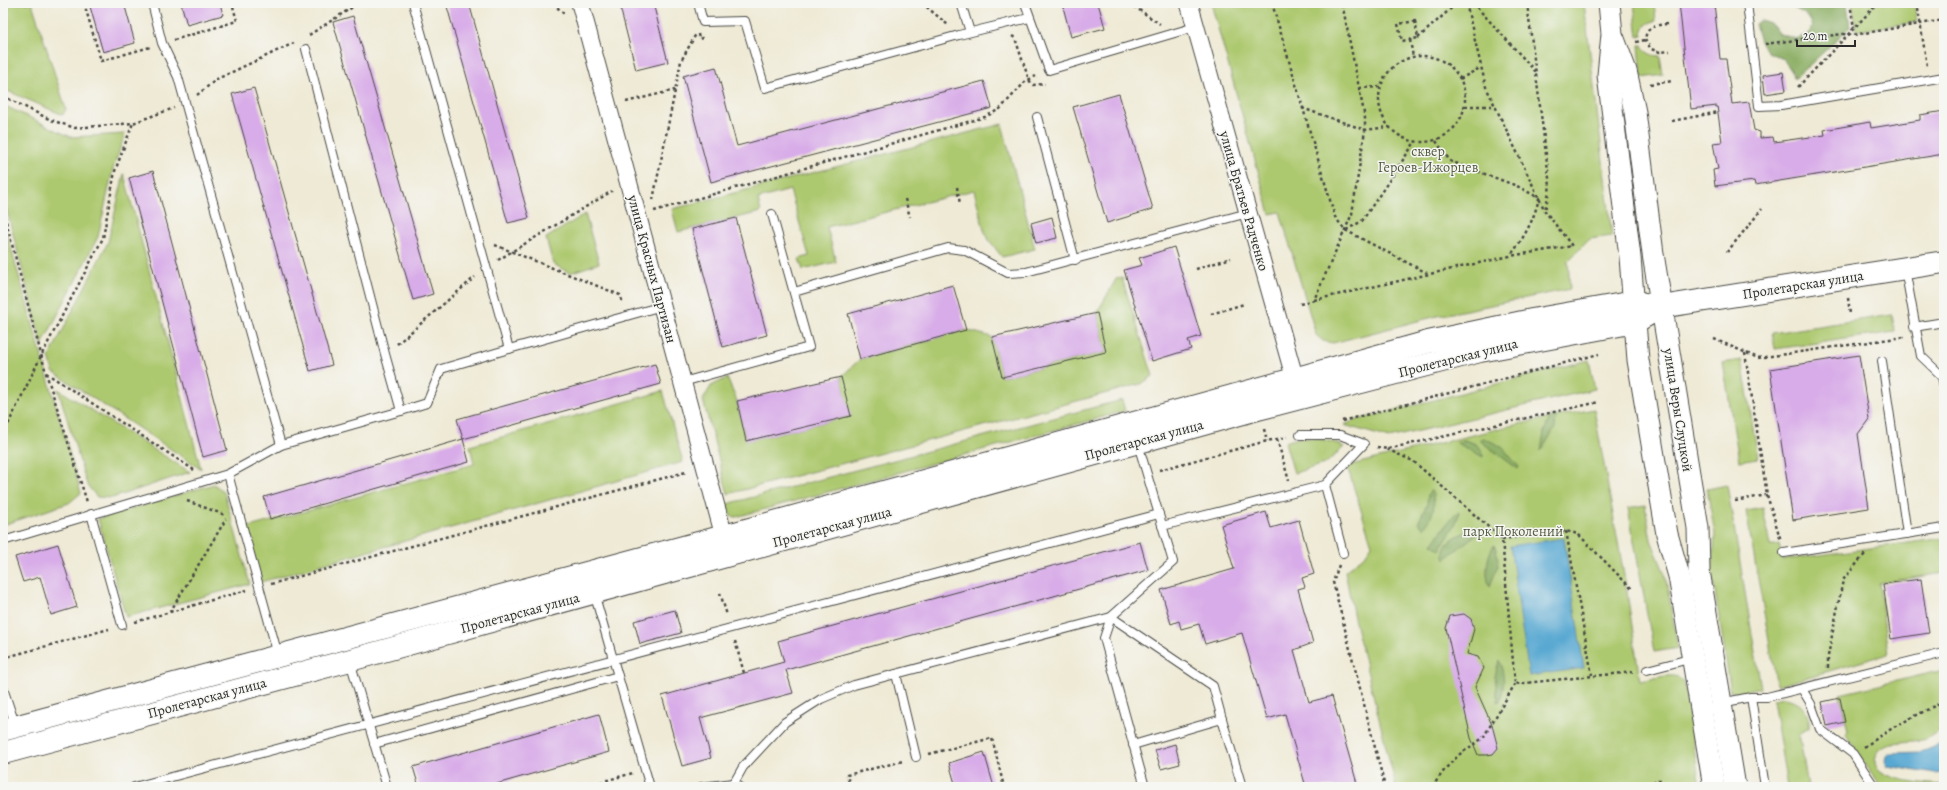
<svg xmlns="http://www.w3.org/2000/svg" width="1947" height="790" font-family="Alegreya,serif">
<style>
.green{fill:#adc970;stroke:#6c7a4e}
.forest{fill:#8aad62;stroke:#5a6c46}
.water{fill:#58a8d2;stroke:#426a7e}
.building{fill:#d8ace8}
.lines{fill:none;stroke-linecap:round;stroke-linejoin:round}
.service-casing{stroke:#484844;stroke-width:10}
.minor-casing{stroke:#484844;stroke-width:19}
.tertiary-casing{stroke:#484844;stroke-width:23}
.secondary-casing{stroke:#484844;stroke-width:24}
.path{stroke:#484844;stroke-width:2.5;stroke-dasharray:3 3;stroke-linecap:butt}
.service{stroke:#fff;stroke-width:8}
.minor{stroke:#fff;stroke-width:17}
.tertiary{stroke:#fff;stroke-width:21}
.secondary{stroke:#fff;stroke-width:22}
.labels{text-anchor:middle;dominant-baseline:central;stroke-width:3;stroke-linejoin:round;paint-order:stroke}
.park-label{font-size:14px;fill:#525a40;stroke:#f6f6f2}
.street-label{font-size:14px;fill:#2b2b2b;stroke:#f6f6f2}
</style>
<rect width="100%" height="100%" fill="#f6f6f2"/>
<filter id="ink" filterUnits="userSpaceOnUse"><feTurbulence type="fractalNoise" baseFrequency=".025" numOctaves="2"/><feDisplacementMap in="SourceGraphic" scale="8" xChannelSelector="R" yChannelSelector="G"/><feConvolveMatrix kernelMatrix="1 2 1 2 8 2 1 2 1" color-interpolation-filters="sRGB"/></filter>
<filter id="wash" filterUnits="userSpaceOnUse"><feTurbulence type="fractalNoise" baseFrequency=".012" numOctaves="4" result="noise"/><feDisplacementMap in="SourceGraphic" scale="16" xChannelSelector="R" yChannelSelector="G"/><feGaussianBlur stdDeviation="0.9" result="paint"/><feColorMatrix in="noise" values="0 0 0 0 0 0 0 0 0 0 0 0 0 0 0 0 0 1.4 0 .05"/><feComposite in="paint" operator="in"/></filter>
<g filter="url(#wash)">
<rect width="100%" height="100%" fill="#efead5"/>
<g class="green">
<polygon points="3,3 32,3 66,109 63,115 3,89"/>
<polygon points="1211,3 1584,3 1612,236 1590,239 1568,261 1570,289 1437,316 1333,343 1323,341 1316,335 1280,212 1270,214"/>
<path d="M 1634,3 L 1654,3 L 1656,21 C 1647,22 1642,27 1642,36 L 1638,37 Z"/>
<polygon points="1852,3 1914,3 1917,22 1856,31"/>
<path d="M 1639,45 L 1642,45 C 1645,53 1652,56 1660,56 L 1663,75 L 1642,78 Z"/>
<polygon points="3,105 71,137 125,134 113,169 98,237 42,345 3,196"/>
<polygon points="1002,124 1035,249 1002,257 989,240 984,230 974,190 827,227 836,262 803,270 799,259 809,256 790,190 758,199 761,212 678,232 672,209"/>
<polygon points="124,174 201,469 53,372 49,357 108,242"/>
<polygon points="585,214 599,263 570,273 553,264 546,238"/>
<polygon points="3,220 81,493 69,503 3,525"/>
<polygon points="1122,278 1153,376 1141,384 728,494 703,400 711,386 727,378 737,401 746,441 850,416 841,377 860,359 966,330 992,337 1002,377 1106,352 1097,313 1116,279"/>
<polygon points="1892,315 1895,332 1775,349 1772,333"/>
<polygon points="1589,360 1595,389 1389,438 1344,425 1353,421"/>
<polygon points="1742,360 1758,458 1739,461 1723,363"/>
<polygon points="58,389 190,472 112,498 97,497 87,485"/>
<polygon points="663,391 683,462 261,582 246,528 474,464 470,446"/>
<polygon points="1122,400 1125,411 736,517 731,516 727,504"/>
<path d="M 1594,409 L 1627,592 L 1640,681 C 1652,680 1676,669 1684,682 L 1700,787 L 1396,787 L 1354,618 L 1345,571 L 1366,554 L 1372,545 L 1347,466 L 1509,426 Z"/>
<path d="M 1298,438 C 1314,438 1329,439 1344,447 L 1325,464 L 1294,473 L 1285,442 Z"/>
<polygon points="214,484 224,492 250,584 126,617 98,519"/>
<polygon points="1727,485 1761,688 1738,693 1731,692 1712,573 1715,534 1707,489"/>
<polygon points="1645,505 1651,540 1665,574 1678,648 1654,652 1628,508"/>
<polygon points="1763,508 1770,546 1779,544 1783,560 1944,538 1944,573 1879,583 1888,654 1777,686 1746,511"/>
<path d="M 1944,670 L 1944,727 C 1939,731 1932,737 1926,739 C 1908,744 1875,737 1875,764 C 1881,781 1928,784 1944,785 L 1944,787 L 1887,787 L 1878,783 L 1845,733 L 1848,731 L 1840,694 Z"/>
<path d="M 1782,698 C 1798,698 1811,712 1809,728 L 1799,734 L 1808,786 L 1787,787 L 1773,700 Z"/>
</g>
<g class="forest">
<path d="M 1789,3 L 1847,3 L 1850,27 L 1795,79 L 1791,70 L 1783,59 L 1768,52 L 1760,42 L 1755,24 L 1761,20 L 1770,23 L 1780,34 L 1796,39 L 1808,34 L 1813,26 C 1805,8 1799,15 1789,3 Z"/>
<polygon points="1556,416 1555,428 1541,451 1544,432 1550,417"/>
<polygon points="1484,438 1502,447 1519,467 1518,469 1479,440"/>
<path d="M 1464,440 C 1473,442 1483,446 1483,457 L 1457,443 Z"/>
<path d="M 1431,490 C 1437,504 1433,517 1424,528 L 1418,523 L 1427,504 L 1428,495 Z"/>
<path d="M 1459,511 C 1458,526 1446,536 1440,550 L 1432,544 L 1452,517 Z"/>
<path d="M 1479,529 L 1480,531 L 1445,559 C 1438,540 1466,531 1479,529 Z"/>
<path d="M 1494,545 C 1502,561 1496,571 1490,586 C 1484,575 1487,555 1494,545 Z"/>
<path d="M 1499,660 C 1505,677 1505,683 1500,701 L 1498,702 L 1495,676 Z"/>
</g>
<g class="water">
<polygon points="1564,538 1584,668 1529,676 1510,546"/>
<polygon points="1944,743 1944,773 1935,774 1888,766 1885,761 1886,756 1890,753 1920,752"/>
</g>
<g id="blocks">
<g class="building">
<polygon points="89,3 124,3 135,43 103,52"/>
<polygon points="181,3 220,3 223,15 187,25"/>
<polygon points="446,3 469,3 529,218 508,223"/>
<polygon points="619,3 653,3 668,62 636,70"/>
<polygon points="1062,3 1098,3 1105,28 1071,37"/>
<polygon points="1679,3 1714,3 1720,59 1726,59 1732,104 1749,102 1754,130 1760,132 1760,138 1773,137 1774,142 1825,135 1824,130 1870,122 1871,128 1920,120 1920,115 1944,111 1944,154 1755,185 1754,181 1715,186 1713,170 1718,169 1713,143 1722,142 1717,106 1691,109"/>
<polygon points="353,16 433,294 413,300 333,22"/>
<polygon points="716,67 737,146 984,81 992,108 711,182 683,76"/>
<polygon points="1783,72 1786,91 1765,94 1763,75"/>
<polygon points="254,88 332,365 310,371 232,94"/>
<polygon points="1119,94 1153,209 1107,223 1073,107"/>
<polygon points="153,171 227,450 203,457 129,178"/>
<polygon points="1052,217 1057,238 1036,243 1031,223"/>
<polygon points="736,218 767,335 723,347 692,229"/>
<polygon points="1174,247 1201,336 1188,340 1191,349 1152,361 1124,270 1142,265 1139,258"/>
<polygon points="953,285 966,330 860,359 848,314"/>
<polygon points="1097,313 1106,352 1002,377 992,337"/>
<polygon points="1859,355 1869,419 1858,434 1869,508 1793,520 1770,369"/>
<polygon points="655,364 661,384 463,439 457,419"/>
<polygon points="841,377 851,416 746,441 737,401"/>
<polygon points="463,439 469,462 270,519 264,497"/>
<polygon points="1266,512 1271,528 1299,520 1314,574 1302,578 1305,587 1298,589 1313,643 1294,650 1309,702 1332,696 1358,787 1306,787 1285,714 1267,719 1242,633 1205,644 1199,624 1181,629 1179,621 1171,624 1161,590 1234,569 1221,525"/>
<polygon points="1140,542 1148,570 786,670 793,693 700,718 711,758 682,766 662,696 784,662 778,641"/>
<polygon points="58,544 77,607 51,615 40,577 23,582 15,557"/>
<polygon points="1921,579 1929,633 1891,639 1883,584"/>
<polygon points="675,610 681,633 640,644 634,621"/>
<polygon points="1464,614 1471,619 1474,629 1467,654 1478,657 1484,668 1475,687 1492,725 1498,748 1493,754 1487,755 1478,755 1471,738 1446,628 1450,616"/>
<polygon points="1840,698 1845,722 1827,726 1822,702"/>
<polygon points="599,714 609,752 486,787 419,787 413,767"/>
<polygon points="1175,744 1180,764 1161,769 1155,750"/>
<polygon points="984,752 994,787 956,787 949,763"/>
</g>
</g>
</g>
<g filter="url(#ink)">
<use href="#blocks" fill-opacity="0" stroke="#484844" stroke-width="1"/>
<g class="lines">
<g class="service-casing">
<g id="service">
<polyline points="152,3 162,43 178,77 281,445"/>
<polyline points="413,3 509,349 662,306"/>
<polyline points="698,3 703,22 745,21 765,88 959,35 1029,18"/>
<polyline points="961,3 970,32"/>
<polyline points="1025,3 1049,70 1195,27"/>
<polyline points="1747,3 1759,106 1781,105 1944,77"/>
<polyline points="306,49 385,354 401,411 427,403 441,369 509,349"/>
<polyline points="1037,117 1075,260"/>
<polyline points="1905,269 1921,356 1942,376 1944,387"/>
<polyline points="794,292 948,248 964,250 1008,273 1026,272 1248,213"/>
<polyline points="1914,327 1944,322"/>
<polyline points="1882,361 1907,534"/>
<polyline points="683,382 809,347 772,214"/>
<polyline points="1138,444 1173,562 1111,617 1104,638 1145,787"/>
<polyline points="1325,485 1343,553"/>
<polyline points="91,514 122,625"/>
<polyline points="1162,526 1325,485 1364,444 1340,435 1300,435"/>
<polyline points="3,541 228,474"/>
<polyline points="1784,553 1944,528"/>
<polyline points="594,593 650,787"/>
<polyline points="278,655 228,474 281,445 401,411"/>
<polyline points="350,661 387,787"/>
<polyline points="1647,670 1693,658"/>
<polyline points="896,674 916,757"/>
<polyline points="3,688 16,727"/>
<polyline points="1802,689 1811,704 1820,729 1853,754 1872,783 1879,787"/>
<polyline points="1751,697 1765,787"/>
<polyline points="1721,703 1751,697 1767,697 1944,653"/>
<polyline points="1222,719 1242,787"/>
<polyline points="374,744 618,676"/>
<polyline points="734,783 743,767 785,722 821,699 854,685 1111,617 1213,686 1222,719 1133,745"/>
<polyline points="134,787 1159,514"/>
<polyline points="701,787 734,783 740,787"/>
</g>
</g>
<g class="minor-casing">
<g id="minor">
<polyline points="580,3 724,536"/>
<polyline points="1189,3 1298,390"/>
</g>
</g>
<g class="tertiary-casing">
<g id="tertiary">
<polyline points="1609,3 1612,34 1608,75 1630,257 1638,360 1667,534 1679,576 1714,787"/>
<polyline points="1614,39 1626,71 1635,112 1653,254 1698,528 1699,571 1735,787"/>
</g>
</g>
<g class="secondary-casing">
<g id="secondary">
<polyline points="3,730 724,536 1428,342 1532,320 1634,302 1661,307 1944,262"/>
<polyline points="3,753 350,660 1258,409 1480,351 1635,322 1661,307"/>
</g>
</g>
<g class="path">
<polyline points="84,3 101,61 150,47"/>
<polyline points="553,3 564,14"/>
<polyline points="922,3 948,25"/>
<polyline points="1129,3 1160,24"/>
<polyline points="1272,3 1335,217 1345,230 1427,273"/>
<polyline points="1473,3 1536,72"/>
<polyline points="1527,3 1550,186 1545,211"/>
<polyline points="1850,3 1854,28"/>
<polyline points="1917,3 1927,66"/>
<polygon points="1415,21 1418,38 1402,41 1398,24"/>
<path d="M 1667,24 C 1655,25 1646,27 1645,40 L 1651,49 L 1660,52 L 1670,51"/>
<polyline points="698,34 699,39 705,37"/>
<polyline points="309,35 359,3"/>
<polyline points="1012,36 1015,38 1029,80 1033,85 1045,84"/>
<polyline points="1418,38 1457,3"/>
<polyline points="174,40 237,21 232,3"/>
<polyline points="1410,40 1413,57"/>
<polyline points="1636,42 1645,40"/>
<polyline points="1765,44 1843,34 1853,35 1944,20"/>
<circle cx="1422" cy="99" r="43"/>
<polyline points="1460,79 1480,68"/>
<polyline points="1650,84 1673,81"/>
<polyline points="1798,87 1878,3"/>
<polyline points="1359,88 1381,87"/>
<polyline points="197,95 217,79 294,43"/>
<polyline points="3,96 51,120 75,128 133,123 174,108"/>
<polyline points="626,102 675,90"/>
<polyline points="1465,106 1494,106"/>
<polyline points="1302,108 1365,130 1389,127"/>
<polyline points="1672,121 1719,112"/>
<path d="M 1436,141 L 1450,161 L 1517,186 L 1539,198 C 1534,220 1524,238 1510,256"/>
<polyline points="957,187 960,204"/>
<polyline points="905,199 910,217"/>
<polyline points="653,200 681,61 696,34"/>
<polyline points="3,210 46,373 87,502"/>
<polyline points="654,211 985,117 1000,109 1026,81 1036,76"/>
<polyline points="1346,230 1362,221 1415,142"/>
<polyline points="495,245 620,295 623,303"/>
<polyline points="1727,252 1762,209"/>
<polyline points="498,260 612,191"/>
<polyline points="1196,269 1231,258"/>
<polyline points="1848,298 1850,314"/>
<polyline points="1314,300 1510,256 1572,246 1545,211 1486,87 1466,3"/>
<polyline points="1300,304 1314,300 1352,214 1365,130 1365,118 1342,3"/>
<polyline points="1211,314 1244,304"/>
<polyline points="1714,339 1758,358 1904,337"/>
<polyline points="397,344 475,277"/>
<polyline points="1745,353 1767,495 1781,541"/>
<polyline points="46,373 194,470"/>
<polyline points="1342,421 1599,354"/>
<polyline points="1264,429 1267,441"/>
<polyline points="3,435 41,356 103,238 115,171 133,123"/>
<polyline points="1277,439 1289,481"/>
<polyline points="1377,447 1387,449 1599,402"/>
<polyline points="1387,449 1413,461 1502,539 1515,684 1633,672"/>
<polyline points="1159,470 1267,441 1287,437"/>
<polyline points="187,501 225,515"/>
<polyline points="1735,501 1767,495"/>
<polyline points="1566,531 1592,675"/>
<polyline points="1502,539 1566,531 1578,534 1633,590"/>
<polyline points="1339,565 1333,582 1385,787"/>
<polyline points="271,584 686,472"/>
<polyline points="720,593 727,615"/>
<polyline points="170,612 226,519"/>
<polyline points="135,622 247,590"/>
<polyline points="735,641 744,673"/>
<polyline points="3,658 109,629"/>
<polyline points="1828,668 1828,656 1843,580 1865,554"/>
<polyline points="1864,747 1894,727 1944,701"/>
<polyline points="929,754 992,738 1004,787"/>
<polyline points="583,787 633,773"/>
<polyline points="850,787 847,775 903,761"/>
<polyline points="1432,787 1446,768 1460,754 1483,738 1515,684"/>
<polyline points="1641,787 1662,779"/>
</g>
<use href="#service" class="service"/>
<use href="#minor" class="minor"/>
<use href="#tertiary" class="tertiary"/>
<use href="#secondary" class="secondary"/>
</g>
</g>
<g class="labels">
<g class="park-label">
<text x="1428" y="151">сквер<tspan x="1428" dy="16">Героев-Ижорцев</tspan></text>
<text x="1513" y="531">парк Поколений</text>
</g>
<g class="street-label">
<text transform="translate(1244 201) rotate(74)">улица Братьев Радченко</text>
<text transform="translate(652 269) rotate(75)">улица Красных Партизан</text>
<text transform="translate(1803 285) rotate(-9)">Пролетарская улица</text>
<text transform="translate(1458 358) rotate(-14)">Пролетарская улица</text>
<text transform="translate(1678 410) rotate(81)">улица Веры Слуцкой</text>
<text transform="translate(1144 440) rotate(-15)">Пролетарская улица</text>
<text transform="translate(832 527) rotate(-15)">Пролетарская улица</text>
<text transform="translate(520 613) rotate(-15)">Пролетарская улица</text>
<text transform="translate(207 698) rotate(-15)">Пролетарская улица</text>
</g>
</g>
<rect width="1947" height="790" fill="none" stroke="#f6f6f2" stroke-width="16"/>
<path d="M1797 40v6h58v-6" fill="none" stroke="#2b2b2b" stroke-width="2"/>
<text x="1803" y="40" font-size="12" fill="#2b2b2b" stroke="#f6f6f2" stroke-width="3" paint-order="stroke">20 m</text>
</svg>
